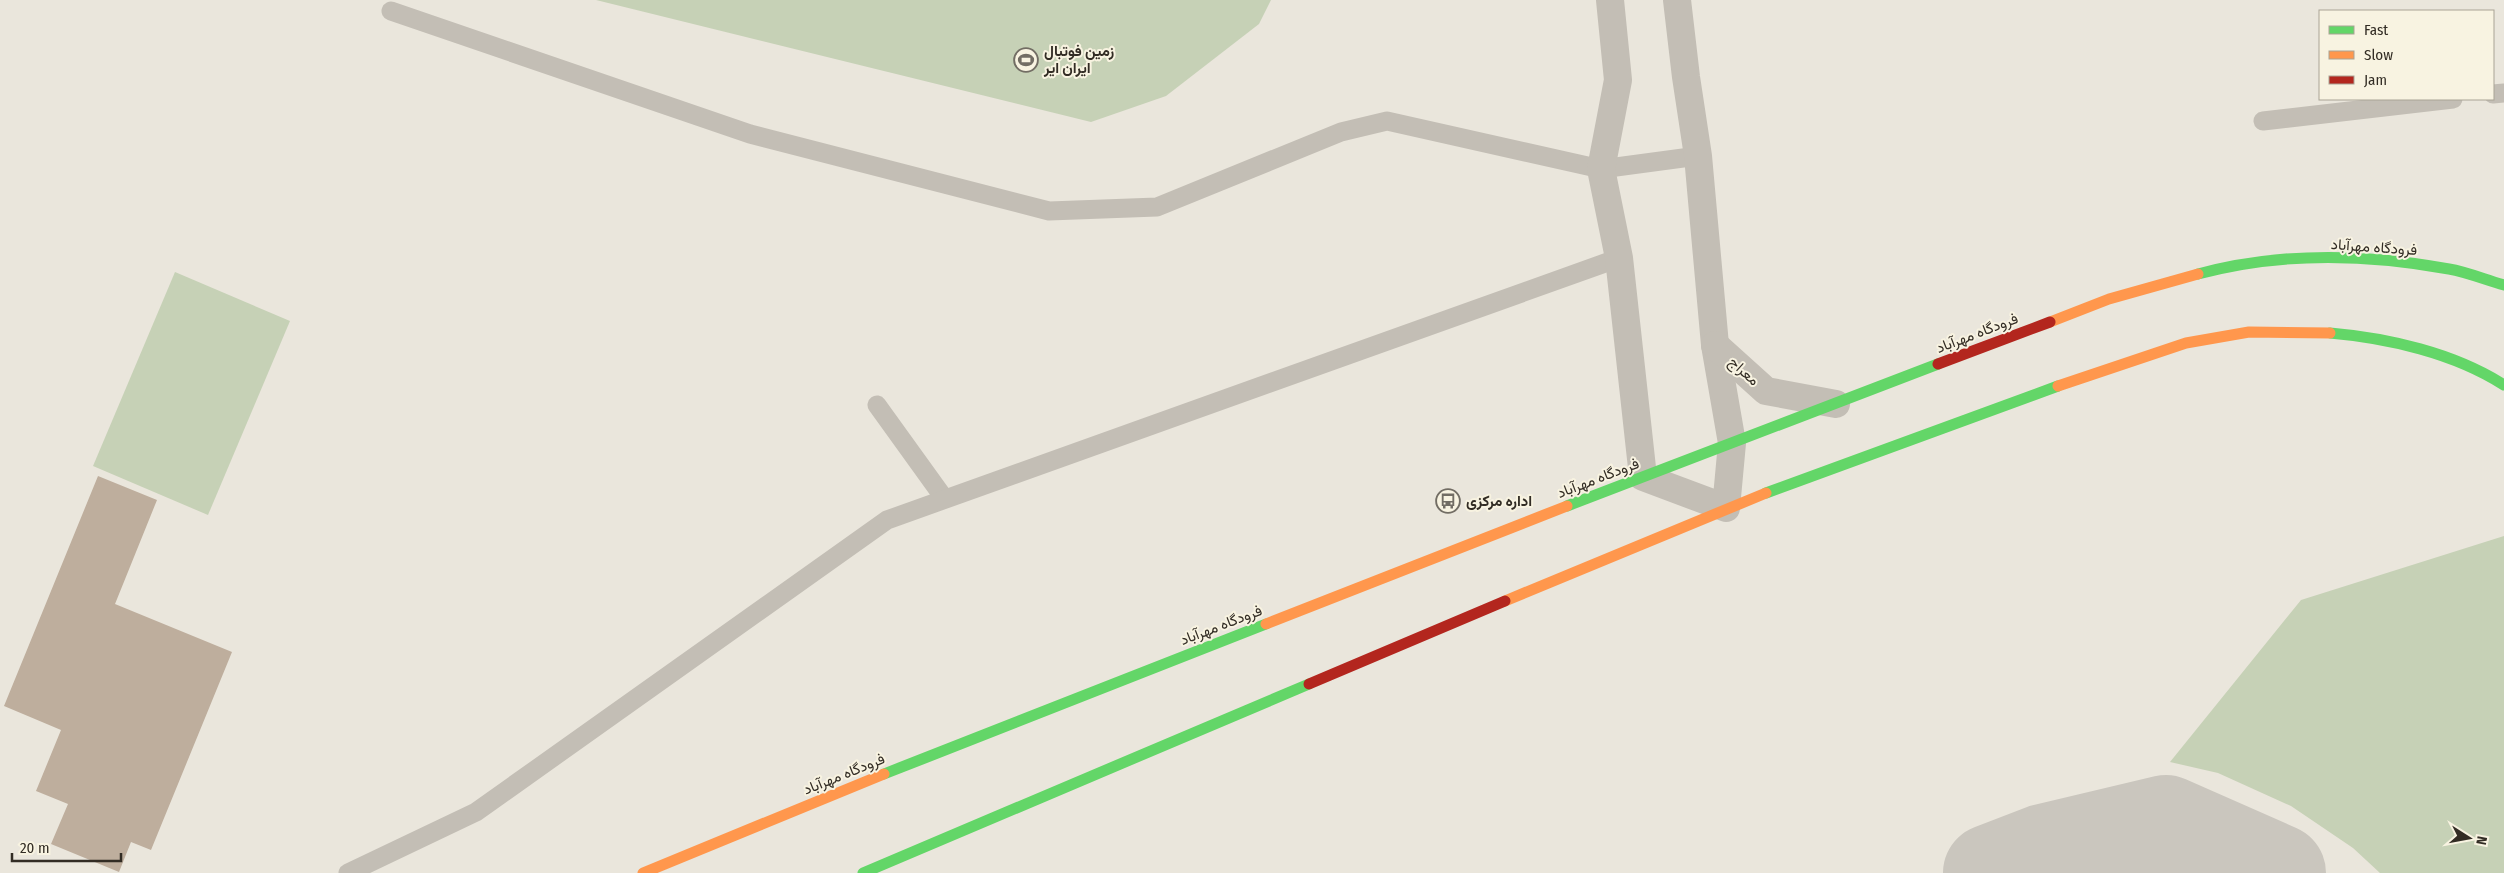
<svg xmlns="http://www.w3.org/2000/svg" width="2504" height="873" font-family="'Fira Sans Condensed',Vazirmatn,sans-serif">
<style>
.green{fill:#c6d1b6}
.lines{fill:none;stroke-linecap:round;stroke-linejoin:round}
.taxiway{stroke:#cac6be;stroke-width:98}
.building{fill:#beae9d}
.lane{stroke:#c3beb5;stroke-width:19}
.street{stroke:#c3beb5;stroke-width:28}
.fast{stroke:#63d668;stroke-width:11}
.slow{stroke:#ff974d;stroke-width:11}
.jam{stroke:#b3261e;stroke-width:11}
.labels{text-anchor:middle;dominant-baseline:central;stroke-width:4;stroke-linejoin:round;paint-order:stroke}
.poi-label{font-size:15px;font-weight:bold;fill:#322c24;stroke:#f8f3e1;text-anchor:start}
.street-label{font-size:15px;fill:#322c24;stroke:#f8f3e1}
</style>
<rect width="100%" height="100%" fill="#eae6dc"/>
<g class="green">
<polygon points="596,0 1271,0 1259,24 1166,96 1091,122"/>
<polygon points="175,272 290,321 208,515 93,466"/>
<polygon points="2504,536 2504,873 2380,873 2353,848 2291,806 2218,773 2170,762 2301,600"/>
</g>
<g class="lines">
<polyline class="taxiway" points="1992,873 2044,853 2166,824 2277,873"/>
</g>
<polygon class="building" points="98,476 157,500 115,604 232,652 151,850 131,842 119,872 51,844 68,804 36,791 61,730 4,706"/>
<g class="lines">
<g class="lane">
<polyline points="391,11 750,134 1049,211 1157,207 1341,132 1387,121 1601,169 1698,156"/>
<polyline points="2493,94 2504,93"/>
<polyline points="2263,121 2453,99"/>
<polyline points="877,405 944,498"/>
<polyline points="348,873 476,812 887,520 1619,258"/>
</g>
<g class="street">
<polyline points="1610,0 1618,80 1601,169 1619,258 1643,477 1726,508 1732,443 1715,345 1698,156 1686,77 1677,0"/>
<polyline points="1715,345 1766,391 1836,404"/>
</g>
<g class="fast">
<path d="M 2198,274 C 2279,252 2367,254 2449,269 C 2467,272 2486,280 2504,285"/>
<path d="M 2330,333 C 2388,338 2454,353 2504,385"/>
<polyline points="1766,493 2058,386"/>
<polyline points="1567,506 1938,364"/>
<polyline points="884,774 1266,624"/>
<polyline points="863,873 1309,684"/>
</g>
<g class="slow">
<polyline points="2050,322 2109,299 2198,274"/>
<polyline points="2058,386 2186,343 2249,332 2330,333"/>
<polyline points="1505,601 1766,493"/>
<polyline points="1266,624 1567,506"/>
<polyline points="643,873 884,774"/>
</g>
<g class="jam">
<polyline points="1938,364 2050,322"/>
<polyline points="1309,684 1505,601"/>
</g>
</g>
<defs>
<g id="stadium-ring" transform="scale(1.25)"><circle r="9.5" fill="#f8f3e1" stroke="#726d64" stroke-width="1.5"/><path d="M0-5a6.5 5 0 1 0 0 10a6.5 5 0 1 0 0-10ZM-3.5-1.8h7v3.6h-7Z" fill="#726d64"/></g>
<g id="bus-ring" transform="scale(1.25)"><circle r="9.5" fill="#f8f3e1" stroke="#726d64" stroke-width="1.5"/><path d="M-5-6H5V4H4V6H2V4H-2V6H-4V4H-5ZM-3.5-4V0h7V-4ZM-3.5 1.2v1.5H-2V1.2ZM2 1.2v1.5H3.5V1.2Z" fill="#726d64"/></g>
</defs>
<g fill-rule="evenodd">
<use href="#stadium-ring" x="1026" y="60"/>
<use href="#bus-ring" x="1448" y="501"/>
</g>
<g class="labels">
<g class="poi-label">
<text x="1044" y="51">زمین فوتبال<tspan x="1044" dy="17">ایران ایر</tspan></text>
<text x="1466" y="501">اداره مرکزی</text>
</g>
<g class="street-label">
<text transform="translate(2374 247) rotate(4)">فرودگاه مهرآباد</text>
<text transform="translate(1977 333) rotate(-21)">فرودگاه مهرآباد</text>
<text transform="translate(1744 371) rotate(42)">معراج</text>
<text transform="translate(1598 478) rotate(-21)">فرودگاه مهرآباد</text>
<text transform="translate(1221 625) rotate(-21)">فرودگاه مهرآباد</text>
<text transform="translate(844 774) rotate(-22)">فرودگاه مهرآباد</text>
</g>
</g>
<rect x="2319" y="10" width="175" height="90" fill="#f8f3e1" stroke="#a9a395"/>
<rect x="2329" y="26" width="25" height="8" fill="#63d668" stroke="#a9a395"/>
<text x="2364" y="35" font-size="15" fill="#322c24">Fast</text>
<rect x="2329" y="51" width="25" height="8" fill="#ff974d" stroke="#a9a395"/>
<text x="2364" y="60" font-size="15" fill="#322c24">Slow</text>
<rect x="2329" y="76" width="25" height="8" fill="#b3261e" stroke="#a9a395"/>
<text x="2364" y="85" font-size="15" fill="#322c24">Jam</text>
<g transform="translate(2469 838) rotate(101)" stroke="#f8f3e1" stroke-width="4" paint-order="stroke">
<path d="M0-4L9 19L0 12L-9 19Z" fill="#322c24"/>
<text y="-8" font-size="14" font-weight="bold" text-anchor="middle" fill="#322c24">N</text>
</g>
<path d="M12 853v8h109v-8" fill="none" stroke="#322c24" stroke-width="2.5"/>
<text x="20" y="853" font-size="15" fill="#322c24" stroke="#f8f3e1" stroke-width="4" paint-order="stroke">20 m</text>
</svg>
